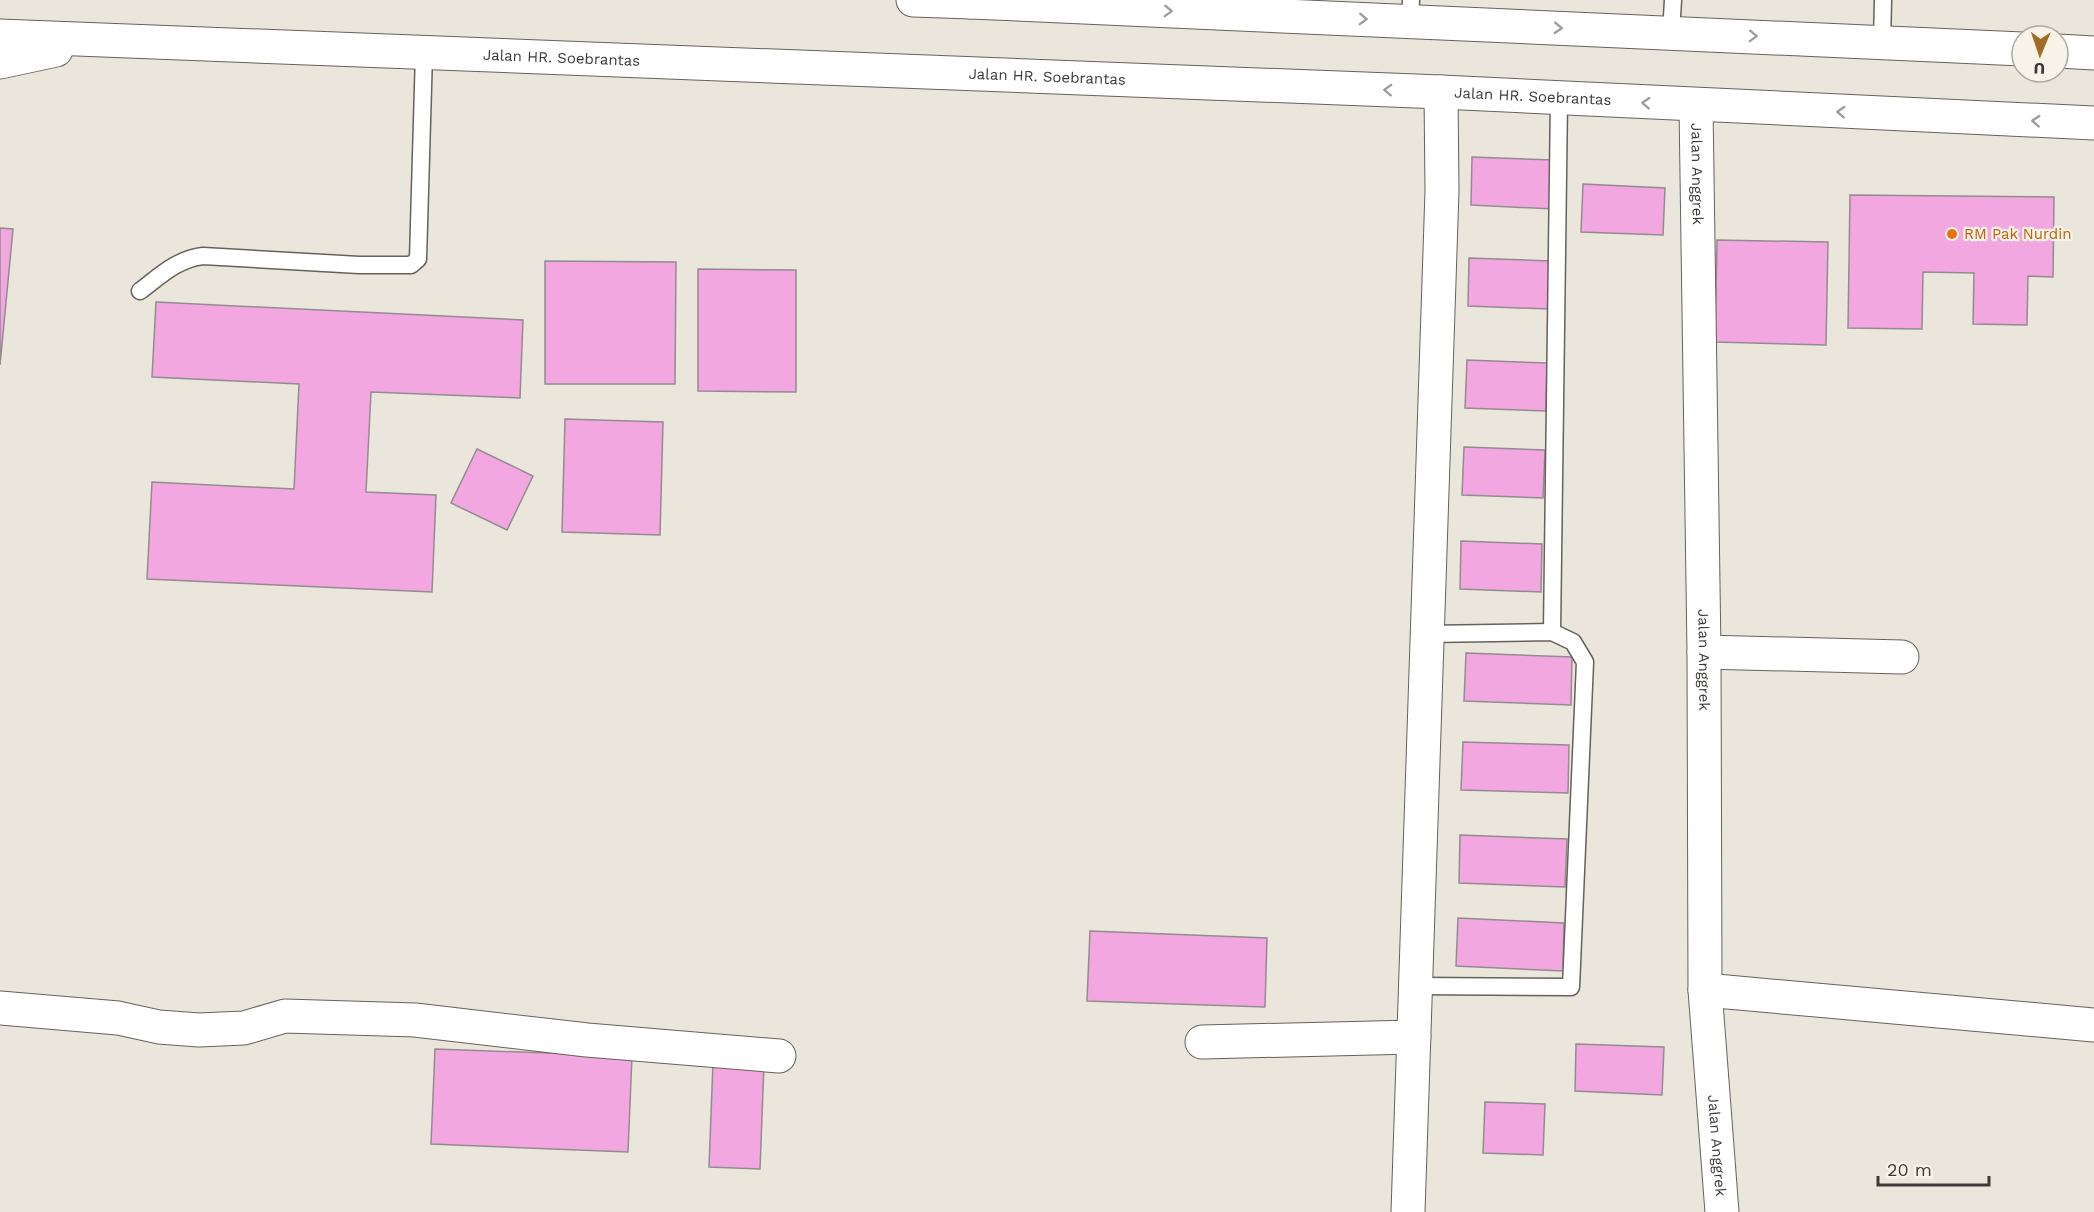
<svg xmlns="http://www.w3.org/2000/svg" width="2094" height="1212" font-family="'Work Sans',sans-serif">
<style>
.building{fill:#f2a7e0;stroke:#948b91;stroke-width:1.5}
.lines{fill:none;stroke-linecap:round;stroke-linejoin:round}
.lane-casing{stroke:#66625a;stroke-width:19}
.street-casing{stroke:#66625a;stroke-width:35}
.primary-casing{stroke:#66625a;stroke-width:35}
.lane{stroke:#fff;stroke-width:16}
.street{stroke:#fff;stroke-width:33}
.primary{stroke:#fff;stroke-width:33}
.oneway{stroke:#9e9d9c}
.food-dot{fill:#e8710a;stroke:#f8f3e9;stroke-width:2}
.labels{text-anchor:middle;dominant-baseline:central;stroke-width:4.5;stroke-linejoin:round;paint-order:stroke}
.street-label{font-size:15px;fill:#3d3b38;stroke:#f8f3e9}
.food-label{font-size:15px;fill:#c56008;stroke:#f8f3e9;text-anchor:start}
</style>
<rect width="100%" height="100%" fill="#eae6dc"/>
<g class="building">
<polygon points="1472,157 1554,160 1553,209 1471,205"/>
<polygon points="1583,184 1665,188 1663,235 1581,232"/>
<polygon points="1850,195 2054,197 2053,277 2028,276 2027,325 1973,324 1974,273 1923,272 1922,329 1848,328"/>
<polygon points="0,228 13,229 0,365"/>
<polygon points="1717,240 1828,242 1826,345 1715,342"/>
<polygon points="1469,258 1551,261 1549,309 1468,306"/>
<polygon points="545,261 676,262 675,384 545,384"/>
<polygon points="698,269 796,270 796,392 698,391"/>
<polygon points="156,302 523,320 520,398 371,392 366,492 436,495 432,592 147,579 152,482 294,489 299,384 152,377"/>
<polygon points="1467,360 1547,363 1546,411 1465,408"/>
<polygon points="565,419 663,422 660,535 562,532"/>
<polygon points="1464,447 1545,450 1543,498 1462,495"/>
<polygon points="477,449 533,476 507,530 451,503"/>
<polygon points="1461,541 1542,544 1541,592 1460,589"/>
<polygon points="1466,653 1572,657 1571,705 1464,701"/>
<polygon points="1463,742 1569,745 1568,793 1461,790"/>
<polygon points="1460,835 1567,839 1565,887 1459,883"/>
<polygon points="1458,918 1564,923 1563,971 1456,966"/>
<polygon points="1090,931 1267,938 1265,1007 1087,1001"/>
<polygon points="1576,1044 1664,1047 1662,1095 1575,1091"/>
<polygon points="435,1049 632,1056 628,1152 431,1144"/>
<polygon points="713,1062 764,1064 760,1169 709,1167"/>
<polygon points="1485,1102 1545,1104 1543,1155 1483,1153"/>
</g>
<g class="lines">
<g class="lane-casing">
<g id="lane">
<polyline points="1410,21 1411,0"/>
<polyline points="1671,33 1673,0"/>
<polyline points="1882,42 1883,0"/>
<path d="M 140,291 C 160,276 177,259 203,256 L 359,265 L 411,265 L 418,259 L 424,53"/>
<polyline points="1552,632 1559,99"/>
<polyline points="1416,986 1571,987 1585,662 1573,642 1552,632 1427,634"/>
</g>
</g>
<g class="street-casing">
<g id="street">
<path id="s1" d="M 1696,106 L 1704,652 L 1705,990 L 1722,1212"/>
<polyline points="1704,652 1902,657"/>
<polyline points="1705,990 2094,1025"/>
<polyline points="0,1008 118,1018 159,1027 199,1030 244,1028 285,1016 415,1020 587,1040 779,1056"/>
<polyline points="1202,1042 1414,1037"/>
<polyline points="1408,1212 1442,191 1441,92"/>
</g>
</g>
<g class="primary-casing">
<g id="primary">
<polyline points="913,0 971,2"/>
<polyline points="963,0 971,2 2022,49"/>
<path id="s2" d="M 0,36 L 1441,92 L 2094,123"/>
<polyline points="2058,51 2094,53"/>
<polyline points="0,62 56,50"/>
</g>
</g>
<use href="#lane" class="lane"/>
<use href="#street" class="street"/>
<use href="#primary" class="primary"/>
</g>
<defs><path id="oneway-chevron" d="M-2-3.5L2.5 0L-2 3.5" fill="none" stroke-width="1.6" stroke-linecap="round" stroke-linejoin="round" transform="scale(1.5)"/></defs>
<g class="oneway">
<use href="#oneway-chevron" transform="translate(1168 11) rotate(2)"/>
<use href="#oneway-chevron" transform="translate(1363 19) rotate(2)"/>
<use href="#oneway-chevron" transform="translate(1558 28) rotate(3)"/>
<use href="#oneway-chevron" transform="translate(1753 36) rotate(2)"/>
<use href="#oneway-chevron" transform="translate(1388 90) rotate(-178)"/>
<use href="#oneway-chevron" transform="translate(1646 103) rotate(-177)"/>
<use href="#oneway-chevron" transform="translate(1841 112) rotate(-177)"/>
<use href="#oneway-chevron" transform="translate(2036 121) rotate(-177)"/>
</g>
<circle class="food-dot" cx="1952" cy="234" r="6"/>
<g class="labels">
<g class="street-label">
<text stroke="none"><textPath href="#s2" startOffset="562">Jalan HR. Soebrantas</textPath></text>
<text stroke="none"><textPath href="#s2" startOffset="1048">Jalan HR. Soebrantas</textPath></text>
<text stroke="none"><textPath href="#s2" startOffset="1534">Jalan HR. Soebrantas</textPath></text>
<text stroke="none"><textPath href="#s1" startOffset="68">Jalan Anggrek</textPath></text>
<text stroke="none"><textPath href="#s1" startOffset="554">Jalan Anggrek</textPath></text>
<text stroke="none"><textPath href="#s1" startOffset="1040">Jalan Anggrek</textPath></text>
</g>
<g class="food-label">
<text x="1964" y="234">RM Pak Nurdin</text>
</g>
</g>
<g transform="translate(2040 54) rotate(182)"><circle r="28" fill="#f8f3e9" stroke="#ada9a2" stroke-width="1.5"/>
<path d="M0-4.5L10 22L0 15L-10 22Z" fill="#a16a25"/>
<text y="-9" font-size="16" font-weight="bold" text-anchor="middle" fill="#3d3b38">U</text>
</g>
<path d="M1878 1176v9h111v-9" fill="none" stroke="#3d3b38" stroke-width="3"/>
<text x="1887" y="1176" font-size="18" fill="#3d3b38" stroke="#f8f3e9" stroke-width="4.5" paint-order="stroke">20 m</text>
</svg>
